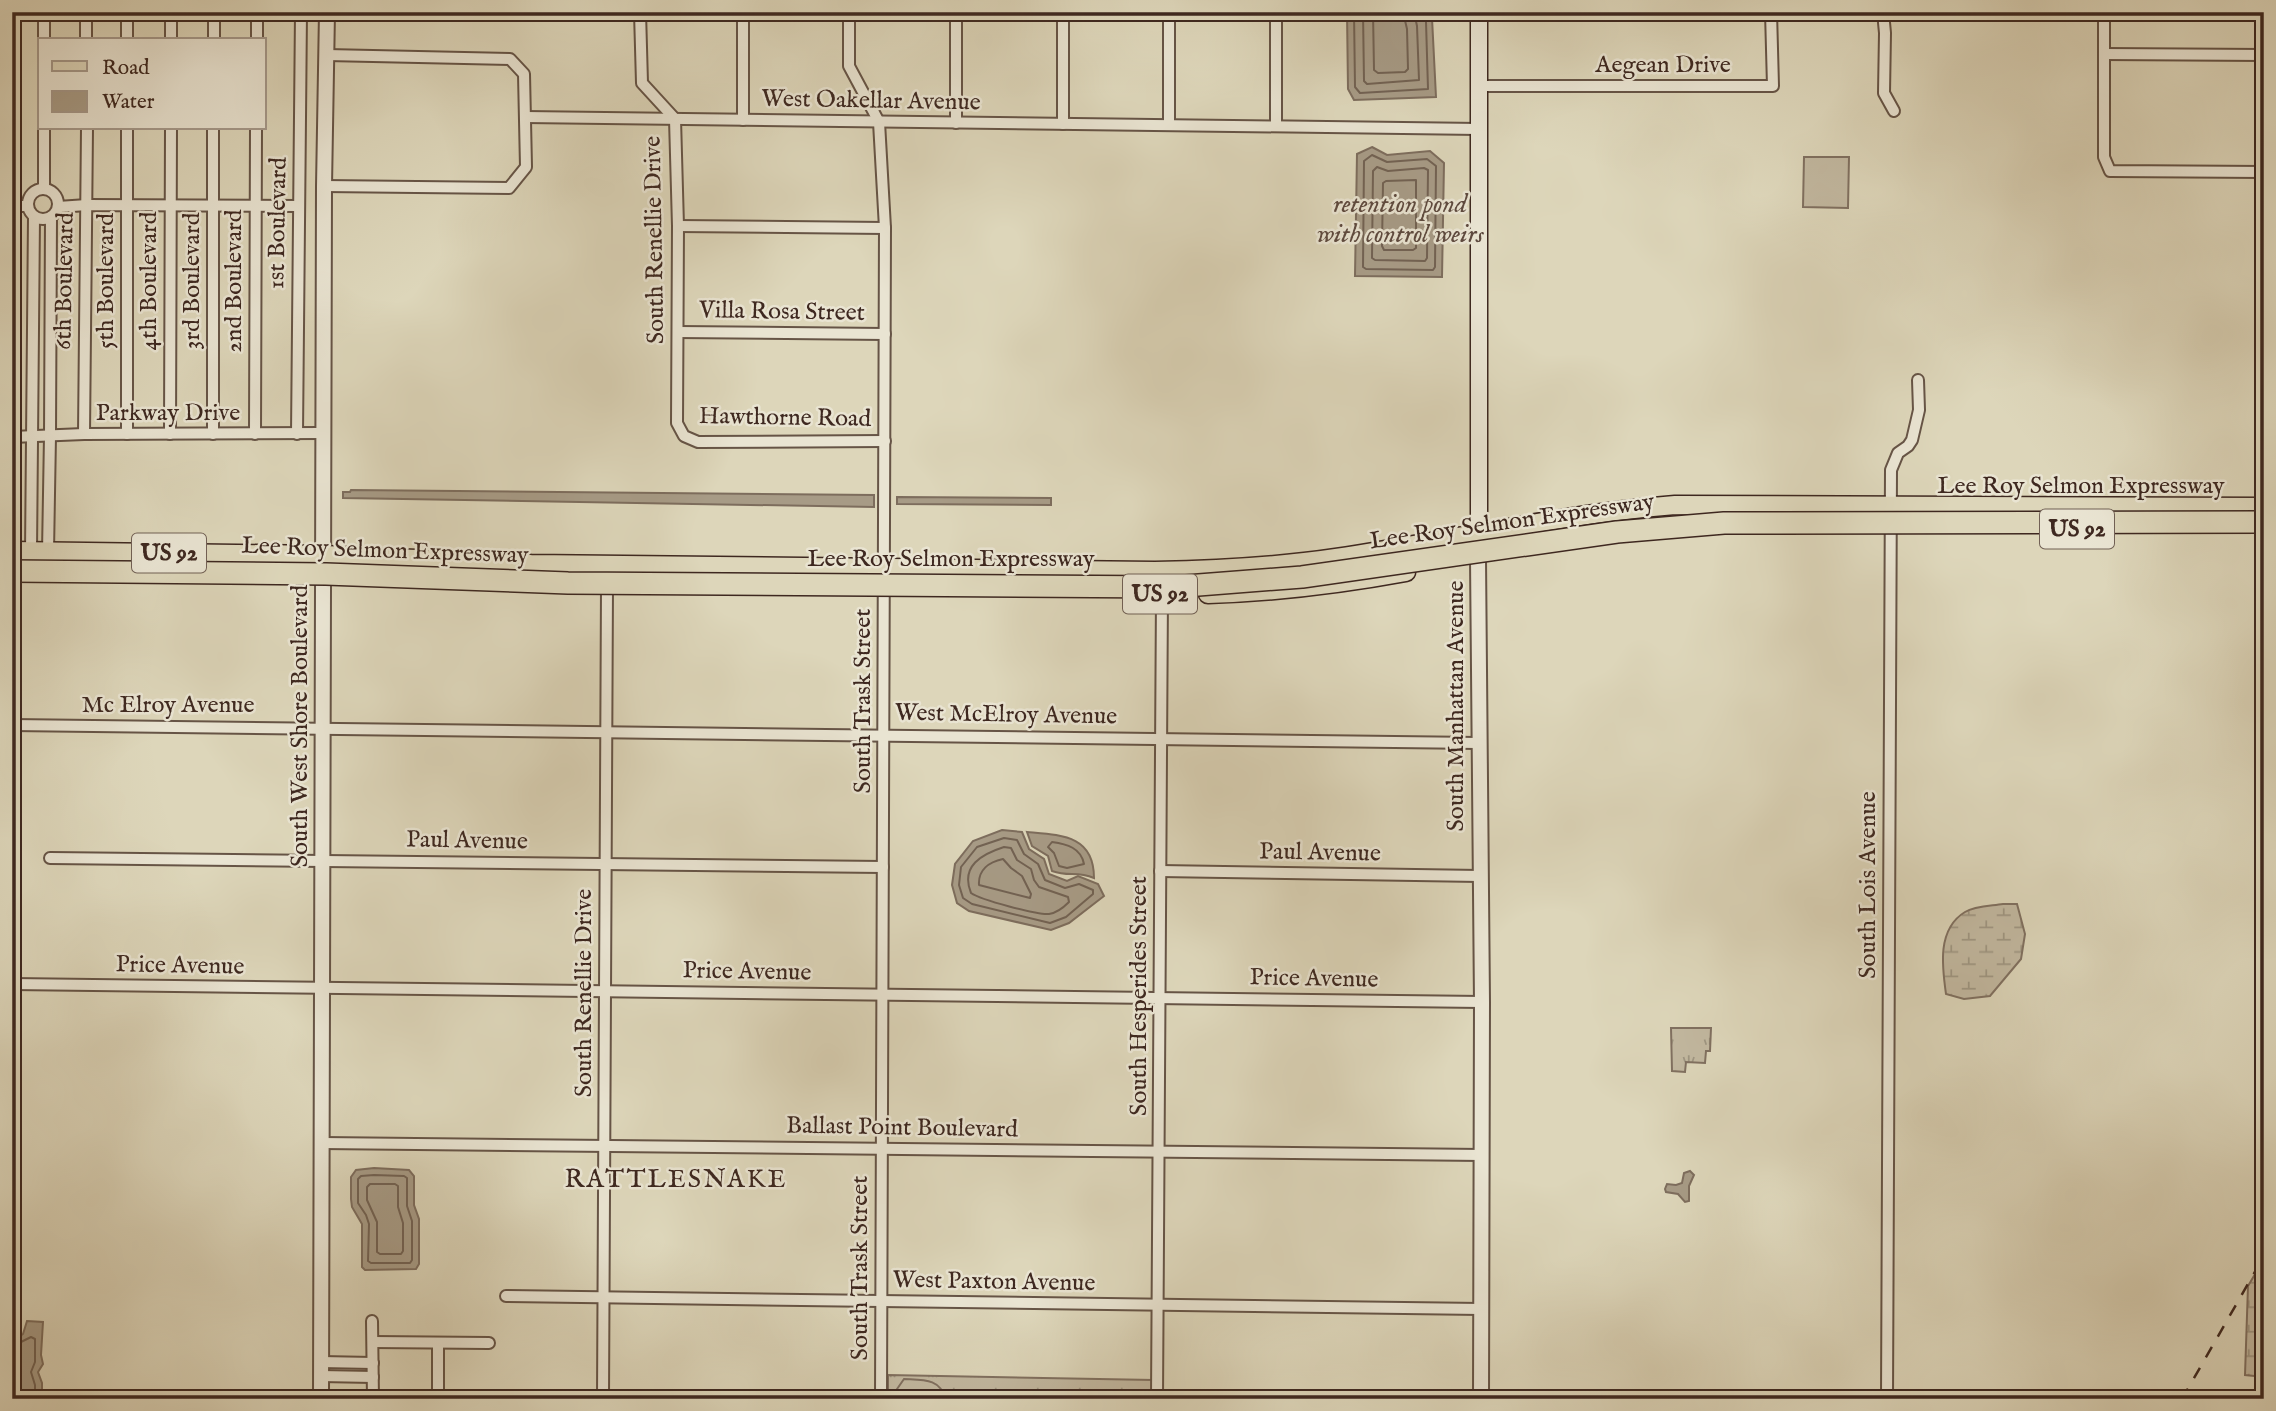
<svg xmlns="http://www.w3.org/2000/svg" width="2276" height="1411" font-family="'IM FELL English',serif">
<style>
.grass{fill:url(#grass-tufts);stroke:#807060;stroke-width:2}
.wetland{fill:url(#wetland-marsh);stroke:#807060;stroke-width:2}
.pitch{fill:#c2b8a0;stroke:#807060;stroke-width:2}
.water{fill:#a79b86;stroke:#7d6d5d;stroke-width:2}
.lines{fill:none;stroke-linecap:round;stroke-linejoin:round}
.shore{stroke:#726253;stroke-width:2}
.minor-casing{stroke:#665446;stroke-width:14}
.tertiary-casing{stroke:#665446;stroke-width:18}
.secondary-casing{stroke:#3e2820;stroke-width:19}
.primary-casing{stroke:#3e2820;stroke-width:21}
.minor{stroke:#e9e4d2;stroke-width:10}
.tertiary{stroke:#e9e4d2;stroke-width:14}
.secondary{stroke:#e9e4d2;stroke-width:16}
.primary{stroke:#ddd6ba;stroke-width:18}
.rail{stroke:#3e2820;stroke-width:2.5;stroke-dasharray:12 12;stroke-linecap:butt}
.motorway-bridge-casing{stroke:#3e2820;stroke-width:24;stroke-linecap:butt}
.motorway-bridge{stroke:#ddd6ba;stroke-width:21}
.labels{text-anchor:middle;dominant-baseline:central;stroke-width:5;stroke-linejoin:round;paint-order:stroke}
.shield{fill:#e9e4d2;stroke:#716055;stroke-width:2}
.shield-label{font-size:23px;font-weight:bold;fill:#3e2820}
.street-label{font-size:24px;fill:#3e2820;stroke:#e9e4d2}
.water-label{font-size:26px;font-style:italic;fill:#5e4a3f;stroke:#e9e4d2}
.neighbourhood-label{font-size:26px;letter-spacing:2px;fill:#3e2820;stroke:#e9e4d2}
</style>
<defs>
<pattern id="grass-tufts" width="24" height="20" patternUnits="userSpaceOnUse" patternTransform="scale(1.75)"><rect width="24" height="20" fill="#c2b8a0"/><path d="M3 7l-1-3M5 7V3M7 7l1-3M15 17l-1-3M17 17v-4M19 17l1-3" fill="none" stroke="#9f9682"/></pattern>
<pattern id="wetland-marsh" width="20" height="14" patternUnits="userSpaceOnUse" patternTransform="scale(1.75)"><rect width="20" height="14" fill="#c2b8a0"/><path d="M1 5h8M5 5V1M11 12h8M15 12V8" fill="none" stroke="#9f9682"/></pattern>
</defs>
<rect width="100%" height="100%" fill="#ddd6ba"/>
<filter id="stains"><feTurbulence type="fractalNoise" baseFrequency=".00286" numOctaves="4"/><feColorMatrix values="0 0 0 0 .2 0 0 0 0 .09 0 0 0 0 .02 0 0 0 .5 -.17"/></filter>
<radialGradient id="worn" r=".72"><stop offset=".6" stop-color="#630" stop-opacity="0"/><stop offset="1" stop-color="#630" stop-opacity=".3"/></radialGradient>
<g class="grass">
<polygon points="1671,1028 1711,1028 1710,1051 1706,1051 1705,1063 1686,1062 1685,1072 1672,1071"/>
<polygon points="888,1375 1153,1380 1152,1399 888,1399"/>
</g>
<g class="wetland">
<path d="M 2003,904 L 2017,904 L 2025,934 L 2021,959 L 1990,996 L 1964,999 L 1946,994 C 1942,966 1937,929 1965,912 C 1975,906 1991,906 2003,904 Z"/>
<polygon points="2264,1259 2264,1377 2245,1375 2248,1286"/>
</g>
<g class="pitch">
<polygon points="1804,157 1849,157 1848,208 1803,207"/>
<path d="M 904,1379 C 922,1380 941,1378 945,1399 L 896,1399 L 897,1389 Z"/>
<polygon points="1035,1391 1089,1392 1089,1399 1035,1399"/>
</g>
<g class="water">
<polygon points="1347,12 1426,12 1432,18 1436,97 1354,100 1348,89"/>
<polygon points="1372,147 1387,155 1430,151 1444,163 1442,277 1355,276 1357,154"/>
<polygon points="351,490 874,495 874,507 343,498 343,492 350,492"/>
<polygon points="897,497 1051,498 1051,505 897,504"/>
<polygon points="1002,830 1022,832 1029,849 1044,859 1049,874 1067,881 1078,876 1098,884 1104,896 1069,923 1051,930 969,911 957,903 952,885 955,864 973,841"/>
<path d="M 1027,832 C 1061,835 1094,835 1094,878 C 1076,871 1069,877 1052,871 L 1048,856 L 1032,846 Z"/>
<polygon points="374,1168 409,1170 414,1176 414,1205 419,1219 419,1264 416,1269 365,1270 362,1267 362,1224 352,1207 351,1199 351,1177 356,1170"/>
<polygon points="1690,1171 1694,1175 1689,1186 1689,1201 1685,1202 1678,1194 1666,1192 1665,1189 1667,1184 1676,1185 1682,1183 1684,1173"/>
<polygon points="27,1321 43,1322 41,1355 43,1364 38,1372 42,1383 42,1399 12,1399 12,1335 19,1337 23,1334"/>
</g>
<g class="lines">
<g class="shore">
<polyline points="1354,12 1355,87 1360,93 1428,89 1426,22 1422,12"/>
<polyline points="1363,12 1364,81 1367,84 1419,80 1417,26 1414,12"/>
<polyline points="1373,12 1374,70 1378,73 1405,72 1408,69 1407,29 1403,12"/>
<polygon points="1372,155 1387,162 1427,159 1436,166 1435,267 1433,270 1366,269 1363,267 1364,161"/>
<polygon points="1377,167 1388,171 1424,168 1428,170 1427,258 1425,261 1375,260 1372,258 1373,171"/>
<polygon points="1416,180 1416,248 1413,250 1384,250 1382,246 1383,183 1386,181"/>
<polygon points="1004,838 1017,840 1024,854 1038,864 1045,880 1065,888 1079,884 1093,890 1093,894 1066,917 1050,923 972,904 963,898 959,885 961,867 977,847"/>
<path d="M 1052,842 C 1067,844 1081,848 1084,864 L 1067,868 L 1059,866 L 1054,853 L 1048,847 Z"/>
<path d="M 1004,847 L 1011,848 L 1017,860 L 1031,869 L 1034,880 L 1039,887 L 1068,897 L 1069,902 C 1064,907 1057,913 1049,914 C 1037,915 981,900 971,893 C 960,866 982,854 1004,847 Z"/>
<path d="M 1003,859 L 1011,868 L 1022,876 L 1031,894 L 1030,898 L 979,885 C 978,870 989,862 1003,859 Z"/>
<polygon points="374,1175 404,1176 407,1178 407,1206 412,1221 412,1260 410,1263 371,1263 368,1261 369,1224 366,1215 358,1203 358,1179 361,1176"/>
<polygon points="370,1184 395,1184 398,1186 398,1207 403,1223 403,1251 401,1254 380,1254 377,1252 377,1222 367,1200 367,1187"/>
<polyline points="12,1341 19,1343 31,1337 35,1339 35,1362 31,1372 35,1385 35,1399"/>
</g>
<g class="minor-casing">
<g id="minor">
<polyline points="44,12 44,40"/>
<polyline points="86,12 86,40"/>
<polyline points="640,12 642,83 675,119 678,226 677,423 684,436 698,442 885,441"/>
<polyline points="743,12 743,120"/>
<polyline points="849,12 849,66 879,122 885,228 881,1399"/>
<polyline points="956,12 956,123"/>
<polyline points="1063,12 1063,124"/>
<polyline points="1169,12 1169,125"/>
<polyline points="1276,12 1276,126"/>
<polyline points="1883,12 1885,33 1884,93 1894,111"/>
<polyline points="2104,12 2104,157 2110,171 2264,172"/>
<polyline points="127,40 127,12"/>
<polyline points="171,40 171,12"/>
<polyline points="214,40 214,12"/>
<polyline points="257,40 257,12"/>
<polyline points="2104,54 2264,55"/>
<polyline points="1479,86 1773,86 1771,12"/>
<polyline points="525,117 1479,129"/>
<polyline points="44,128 44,189"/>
<polyline points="127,128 127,434"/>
<polyline points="324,186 509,188 526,167 524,74 510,59 327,55"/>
<circle cx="43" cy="204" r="15"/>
<polyline points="12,206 28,206"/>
<polyline points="58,207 87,205 299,206"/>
<polyline points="678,226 885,228"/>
<polyline points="678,332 885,334"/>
<polyline points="84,434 87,128"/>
<polyline points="170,434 171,128"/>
<polyline points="213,434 213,128"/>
<polyline points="255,434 256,128"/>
<polyline points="297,434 301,12"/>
<polyline points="12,437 84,434 323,433"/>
<polyline points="31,552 34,217"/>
<polyline points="48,552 50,436 51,217"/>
<polyline points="12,725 1478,743"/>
<polyline points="50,858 883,867"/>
<polyline points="1160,871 1480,876"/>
<polyline points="12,984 1482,1002"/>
<polyline points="322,1143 1482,1155"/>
<polyline points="506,1296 1481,1309"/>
<polyline points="372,1321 373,1399"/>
<polyline points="373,1342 489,1343"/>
<polyline points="321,1362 373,1363"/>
<polyline points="321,1376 373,1377"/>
<polyline points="438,1399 438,1343"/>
<polyline points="603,1399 607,587"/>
<polyline points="1157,1399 1162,594"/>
<polyline points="1887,1399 1891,470 1898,453 1908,446 1912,440 1919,410 1918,380"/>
</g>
</g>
<g class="tertiary-casing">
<g id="tertiary">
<polyline points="1478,559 1482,1002 1481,1399"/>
<polyline points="321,1399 324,186 327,12"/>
</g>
</g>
<g class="secondary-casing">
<polyline id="secondary" points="1479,546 1479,12"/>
</g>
<g class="primary-casing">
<g id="primary">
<path d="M 12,551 L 323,555 L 531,564 L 1155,571 C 1216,570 1276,567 1336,558 C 1449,541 1560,514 1675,505 L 2264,507"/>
<path d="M 1208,594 C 1275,592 1341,584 1406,572"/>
</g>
</g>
<use href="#minor" class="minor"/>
<use href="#tertiary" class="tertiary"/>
<use href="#secondary" class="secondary"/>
<use href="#primary" class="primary"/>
<polyline class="rail" points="2182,1399 2264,1256"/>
<g class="motorway-bridge-casing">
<polyline id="motorway-bridge" points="12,571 326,574 568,583 1173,587 1302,577 1617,532 1724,523 2264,522"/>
</g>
<use href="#motorway-bridge" class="motorway-bridge"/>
</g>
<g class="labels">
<g class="shield">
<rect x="2040" y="509.5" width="74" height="39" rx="5"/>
<rect x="132" y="533.5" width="74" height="39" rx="5"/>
<rect x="1123" y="574.5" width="74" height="39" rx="5"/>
</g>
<g class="shield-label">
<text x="2077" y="529">US 92</text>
<text x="169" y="553">US 92</text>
<text x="1160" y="594">US 92</text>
</g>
<g class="street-label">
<text x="1663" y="65">Aegean Drive</text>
<text transform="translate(871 101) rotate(1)">West Oakellar Avenue</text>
<text transform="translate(278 223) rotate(-89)">1st Boulevard</text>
<text transform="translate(655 240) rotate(-91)">South Renellie Drive</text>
<text transform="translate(65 281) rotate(-89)">6th Boulevard</text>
<text transform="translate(106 281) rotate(-90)">5th Boulevard</text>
<text transform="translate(149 281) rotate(-90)">4th Boulevard</text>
<text transform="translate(192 281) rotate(-90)">3rd Boulevard</text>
<text transform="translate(234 281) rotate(-90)">2nd Boulevard</text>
<text transform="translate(782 312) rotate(1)">Villa Rosa Street</text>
<text x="168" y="413">Parkway Drive</text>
<text transform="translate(785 418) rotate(1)">Hawthorne Road</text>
<text x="2081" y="486">Lee Roy Selmon Expressway</text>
<text transform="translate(1512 522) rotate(-8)">Lee Roy Selmon Expressway</text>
<text transform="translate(385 551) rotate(2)">Lee Roy Selmon Expressway</text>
<text x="951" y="559">Lee Roy Selmon Expressway</text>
<text transform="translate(863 701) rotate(-90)">South Trask Street</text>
<text x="168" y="705">Mc Elroy Avenue</text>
<text transform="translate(1456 706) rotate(-90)">South Manhattan Avenue</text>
<text transform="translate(1006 715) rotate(1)">West McElroy Avenue</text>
<text transform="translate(300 726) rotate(-90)">South West Shore Boulevard</text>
<text transform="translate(467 841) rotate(1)">Paul Avenue</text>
<text transform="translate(1320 853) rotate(1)">Paul Avenue</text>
<text transform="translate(1868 885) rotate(-90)">South Lois Avenue</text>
<text transform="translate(180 966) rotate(1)">Price Avenue</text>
<text transform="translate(747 972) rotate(1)">Price Avenue</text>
<text transform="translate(1314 979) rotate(1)">Price Avenue</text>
<text transform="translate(584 993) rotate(-90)">South Renellie Drive</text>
<text transform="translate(1139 996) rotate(-90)">South Hesperides Street</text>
<text transform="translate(902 1128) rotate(1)">Ballast Point Boulevard</text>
<text transform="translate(860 1268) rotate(-90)">South Trask Street</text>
<text transform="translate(994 1282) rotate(1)">West Paxton Avenue</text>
</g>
<g class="water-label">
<text x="1400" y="204">retention pond<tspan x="1400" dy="30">with control weirs</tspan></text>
</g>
<g class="neighbourhood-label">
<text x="676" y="1179">RATTLESNAKE</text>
</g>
</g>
<rect width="2276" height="1411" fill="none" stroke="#ddd6ba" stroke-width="42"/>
<rect x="14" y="14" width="2248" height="1383" fill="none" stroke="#3e2820" stroke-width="3.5"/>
<rect x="21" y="21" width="2234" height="1369" fill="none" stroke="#3e2820" stroke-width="2"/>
<rect x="38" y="38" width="228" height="91" fill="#e9e4d2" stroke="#a5998b" stroke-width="2"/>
<rect x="52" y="61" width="35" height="10" fill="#ddd6ba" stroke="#a5998b" stroke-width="2"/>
<text x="102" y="74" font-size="21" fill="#3e2820">Road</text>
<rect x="52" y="91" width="35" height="21" fill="#a79b86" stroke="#a5998b" stroke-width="2"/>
<text x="102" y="108" font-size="21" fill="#3e2820">Water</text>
<rect width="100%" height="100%" filter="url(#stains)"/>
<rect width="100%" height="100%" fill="url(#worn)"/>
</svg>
